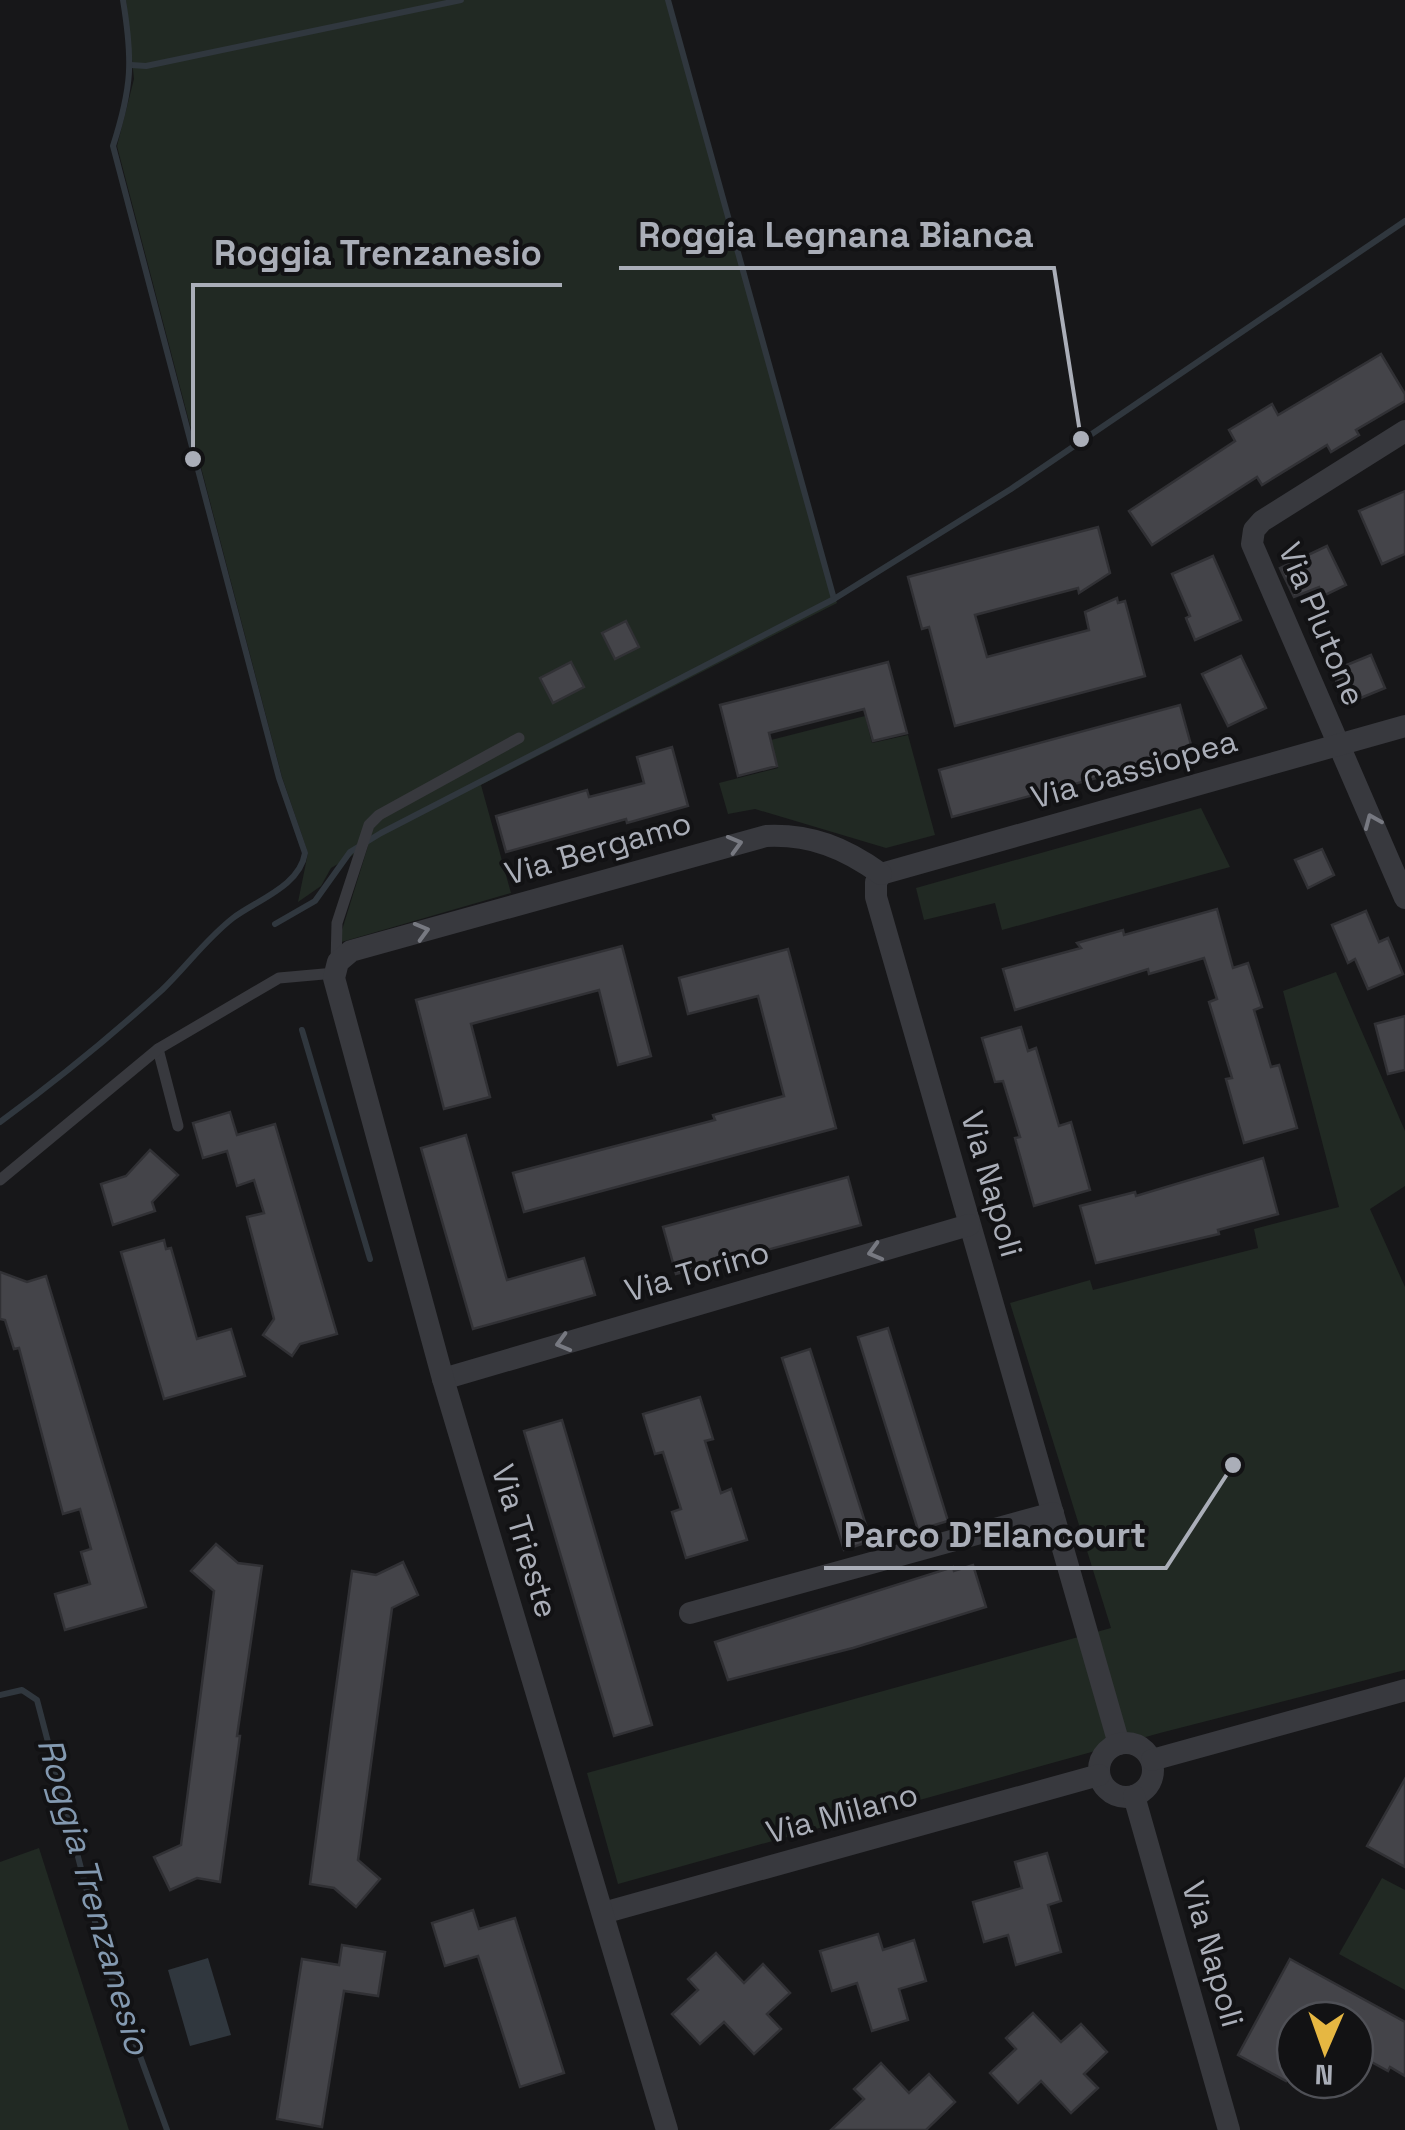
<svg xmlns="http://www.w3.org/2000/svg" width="1405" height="2130" font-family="'Space Grotesk',sans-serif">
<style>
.green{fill:#212923}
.water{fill:#30373e}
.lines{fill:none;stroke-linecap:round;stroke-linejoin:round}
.stream{stroke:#30373e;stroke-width:6}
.building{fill:#444449;stroke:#313135;stroke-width:2.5}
.service{stroke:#38393e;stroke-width:11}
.minor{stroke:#38393e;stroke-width:22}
.oneway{stroke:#777981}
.labels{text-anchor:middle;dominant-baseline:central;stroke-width:8;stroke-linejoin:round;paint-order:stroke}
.street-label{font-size:32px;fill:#aaaeb8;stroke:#121214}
.water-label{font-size:35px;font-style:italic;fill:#8399b0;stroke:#121214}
.leader{fill:none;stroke:#aaaeb8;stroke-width:4}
.callout-dot{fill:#aaaeb8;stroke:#121214;stroke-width:4}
.callout-label{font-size:35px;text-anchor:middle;font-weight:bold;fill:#aaaeb8;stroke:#121214;stroke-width:8;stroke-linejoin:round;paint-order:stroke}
</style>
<rect width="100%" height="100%" fill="#171719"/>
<g class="green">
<polygon points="126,0 669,0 837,603 481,785 511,893 338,943 368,846 331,868 321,886 298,902 308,853 282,777 117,146 134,79"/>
<polygon points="865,716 872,743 908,735 935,835 886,848 755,809 728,814 719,783 778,768 771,740"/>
<polygon points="1201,808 1230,867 1002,930 995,903 924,920 916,888"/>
<polygon points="1336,972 1405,1131 1405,1186 1370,1209 1405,1287 1405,1670 1160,1733 618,1884 587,1773 1111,1628 1010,1303 1090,1280 1093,1290 1258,1248 1254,1229 1339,1207 1283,991"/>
<polygon points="39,1848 129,2130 0,2130 0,1862"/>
<polygon points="1382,1878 1405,1890 1405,1990 1339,1954"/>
</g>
<polygon class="water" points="208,1958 231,2035 190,2046 168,1970"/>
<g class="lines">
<g class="stream">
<polyline points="668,0 834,599"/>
<polyline points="131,65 146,66 461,0"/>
<polyline points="275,924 315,901 350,852 381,833 834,599 1011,489 1405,221"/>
<polyline points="302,1030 370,1259"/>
<path d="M 0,1122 C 56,1081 110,1037 162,990 C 186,967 206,939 233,918 C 257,900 300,886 305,853 L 279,778 L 113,146 C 132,87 133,61 123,0"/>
<polyline points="0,1695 22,1690 37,1700 105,1960 167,2130"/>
</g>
</g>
<g class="building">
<polygon points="1381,354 1405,394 1405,401 1356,430 1359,435 1331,452 1327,445 1262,485 1257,477 1152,545 1129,511 1235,441 1229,430 1272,404 1278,415"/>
<polygon points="1405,491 1405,554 1382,564 1359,511"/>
<polygon points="1098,527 1110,573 1079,593 1078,588 975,615 987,657 1089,630 1085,612 1117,598 1118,603 1125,601 1145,676 955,726 929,627 922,629 908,577"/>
<polygon points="1327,546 1346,585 1323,596 1319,587 1294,597 1280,568"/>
<polygon points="1213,556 1241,620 1195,640 1186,618 1190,616 1172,574"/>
<polygon points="626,621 639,647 615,659 602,633"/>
<polygon points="1371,655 1385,688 1346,704 1332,671"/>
<polygon points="1241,656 1266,708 1228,726 1202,674"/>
<polygon points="571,662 584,687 553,703 540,678"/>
<polygon points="888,662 907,733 873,741 864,709 769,733 777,766 738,776 720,705"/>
<polygon points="1180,705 1193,752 952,817 939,770"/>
<polygon points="672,747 688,806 627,823 626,819 506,852 496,816 587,790 589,797 644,783 637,757"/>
<polygon points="1322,849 1334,875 1308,888 1295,860"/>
<polygon points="1217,909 1233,968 1248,963 1262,1007 1254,1010 1271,1067 1279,1065 1297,1128 1244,1143 1226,1079 1232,1078 1209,1002 1217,999 1204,958 1149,974 1148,969 1015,1010 1003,969 1081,948 1077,943 1123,930 1124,935"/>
<polygon points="1366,911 1379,942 1388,938 1403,974 1368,989 1355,959 1348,963 1332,925"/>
<polygon points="622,946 651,1056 618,1065 599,990 471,1024 490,1097 444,1109 416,1000"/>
<polygon points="788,949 836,1128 524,1212 513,1173 715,1120 713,1115 784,1096 758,996 688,1014 679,978"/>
<polygon points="1405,1016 1405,1070 1388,1074 1375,1024"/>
<polygon points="1021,1027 1028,1051 1036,1048 1059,1126 1071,1122 1090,1190 1034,1206 1015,1138 1020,1137 1003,1081 995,1082 982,1038"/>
<polygon points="230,1112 237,1135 275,1124 337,1334 300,1344 292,1356 263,1335 274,1319 247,1217 264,1213 254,1180 237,1186 227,1151 203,1158 193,1123"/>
<polygon points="466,1135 507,1280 584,1258 595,1295 473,1329 421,1148"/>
<polygon points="150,1150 178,1175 152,1202 155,1211 113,1225 101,1184 126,1176"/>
<polygon points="1263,1158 1278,1214 1218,1230 1219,1234 1096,1263 1080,1206 1135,1192 1136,1196"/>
<polygon points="848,1177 861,1225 676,1274 663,1227"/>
<polygon points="164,1240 166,1249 171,1248 197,1339 231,1329 245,1376 164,1399 121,1252"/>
<polygon points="0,1272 27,1282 46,1276 146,1607 65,1630 55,1594 90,1584 81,1552 91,1549 80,1509 63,1514 19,1348 14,1349 5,1320 0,1319"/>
<polygon points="888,1328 948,1521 918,1530 858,1337"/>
<polygon points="810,1349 871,1541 844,1550 782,1358"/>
<polygon points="700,1397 713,1439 705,1441 721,1493 731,1489 747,1540 686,1558 672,1512 681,1509 663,1452 655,1454 643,1414"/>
<polygon points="562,1420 652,1725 614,1736 524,1431"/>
<polygon points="216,1544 238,1563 262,1566 237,1736 240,1736 220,1882 197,1878 170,1890 154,1857 181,1845 214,1591 191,1571"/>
<polygon points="403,1562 418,1595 392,1608 358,1860 380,1879 356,1907 334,1888 310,1884 332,1717 352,1571 376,1575"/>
<polygon points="973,1565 986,1607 853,1648 728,1680 715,1642 953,1567 954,1571"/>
<polygon points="1405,1779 1405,1867 1367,1846"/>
<polygon points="1047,1853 1061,1901 1048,1905 1061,1952 1016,1965 1008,1935 984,1942 973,1902 1022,1888 1015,1862"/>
<polygon points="473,1910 479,1929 515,1918 564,2073 520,2087 478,1956 445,1966 432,1923"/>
<polygon points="878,1934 883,1950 914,1940 926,1981 899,1989 908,2020 872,2031 857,1983 832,1991 820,1951"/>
<polygon points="342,1945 385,1952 378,1996 344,1991 322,2127 277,2119 302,1959 339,1965"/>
<polygon points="716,1953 744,1983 763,1964 790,1993 767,2014 781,2029 754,2054 724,2022 700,2044 672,2014 698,1990 688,1979"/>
<polygon points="1290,1959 1405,2022 1405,2076 1390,2067 1388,2071 1355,2053 1355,2020 1295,2020 1295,2065 1286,2081 1238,2055"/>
<polygon points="1033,2013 1061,2042 1081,2024 1107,2052 1084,2074 1098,2088 1071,2113 1041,2081 1018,2103 990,2073 1016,2049 1006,2038"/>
<polygon points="881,2063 909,2093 929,2074 955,2102 926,2130 831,2130 864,2099 854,2089"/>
</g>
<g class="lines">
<g class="service">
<polyline points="336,963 337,923 369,825 379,815 519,738"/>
<polyline points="158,1049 178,1126"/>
<polyline points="0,1180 158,1049 279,978 335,973"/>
</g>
<g class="minor">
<polyline points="1405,431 1262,521 1254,530 1252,544 1405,898"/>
<polyline points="881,874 876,882 876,897 1119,1744"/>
<polyline points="881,874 1405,726"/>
<polyline points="443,1379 969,1225"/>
<polyline points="690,1613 1053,1513"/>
<circle cx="1126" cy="1770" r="27"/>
<polyline points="1152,1760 1405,1690"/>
<polyline points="1134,1796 1229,2130"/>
<polyline points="603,1913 1099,1775"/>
<path d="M 667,2130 L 443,1379 L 334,978 L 338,962 L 351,951 L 766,836 C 811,834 845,848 881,874"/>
</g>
</g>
<defs><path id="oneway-chevron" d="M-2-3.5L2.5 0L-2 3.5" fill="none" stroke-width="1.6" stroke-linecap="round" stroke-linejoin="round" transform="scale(2.5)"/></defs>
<g class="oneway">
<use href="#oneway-chevron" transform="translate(1372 821) rotate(-113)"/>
<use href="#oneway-chevron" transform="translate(735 844) rotate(-16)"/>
<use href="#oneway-chevron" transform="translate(422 931) rotate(-16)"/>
<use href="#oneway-chevron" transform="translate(875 1252) rotate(164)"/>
<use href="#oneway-chevron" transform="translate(563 1343) rotate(164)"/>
</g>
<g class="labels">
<g class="street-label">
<text transform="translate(1322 624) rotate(67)">Via Plutone</text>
<text transform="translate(1134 769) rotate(-16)">Via Cassiopea</text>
<text transform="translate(598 848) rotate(-16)">Via Bergamo</text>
<text transform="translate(992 1184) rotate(74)">Via Napoli</text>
<text transform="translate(697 1271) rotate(-16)">Via Torino</text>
<text transform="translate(525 1541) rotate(73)">Via Trieste</text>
<text transform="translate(842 1813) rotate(-15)">Via Milano</text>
<text transform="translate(1213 1954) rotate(74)">Via Napoli</text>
</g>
<g class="water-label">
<text transform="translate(94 1896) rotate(74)">Roggia Trenzanesio</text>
</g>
</g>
<path class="leader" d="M1081 439L1054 268H619M193 459L193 285H562M1233 1465L1166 1568H824"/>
<g class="callout-dot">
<circle cx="1081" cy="439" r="10"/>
<circle cx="193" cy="459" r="10"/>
<circle cx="1233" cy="1465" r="10"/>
</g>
<g class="callout-label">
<text x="836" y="247">Roggia Legnana Bianca</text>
<text x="378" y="265">Roggia Trenzanesio</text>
<text x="995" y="1547">Parco D'Elancourt</text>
</g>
<g transform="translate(1325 2050) rotate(182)"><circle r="48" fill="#121214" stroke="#4f5056" stroke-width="2.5"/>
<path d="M0-8L18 38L0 25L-18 38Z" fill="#e6b742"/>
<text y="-15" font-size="28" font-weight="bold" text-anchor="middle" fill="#aaaeb8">N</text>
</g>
</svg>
